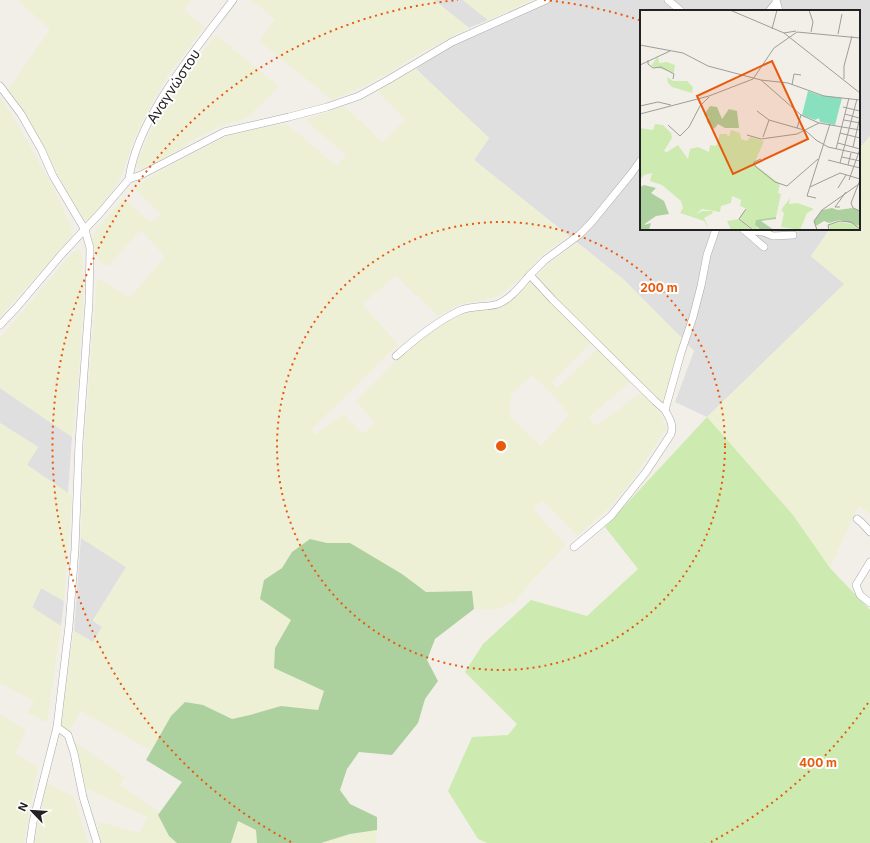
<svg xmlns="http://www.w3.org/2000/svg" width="870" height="843" font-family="Inter,sans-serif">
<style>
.residential{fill:#e0dfdf}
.farmland{fill:#eef0d5;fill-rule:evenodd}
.grass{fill:#cdebb0}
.forest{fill:#add19e}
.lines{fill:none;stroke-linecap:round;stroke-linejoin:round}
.minor-casing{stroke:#a9a9a9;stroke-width:8}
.minor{stroke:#fff;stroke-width:7}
.ring{fill:none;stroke:#e8590c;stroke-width:2;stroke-dasharray:2 4}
.labels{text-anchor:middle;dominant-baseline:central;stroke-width:4;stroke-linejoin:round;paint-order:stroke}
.street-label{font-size:14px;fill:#222;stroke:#fff}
.inset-road{fill:none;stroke:#9f9d99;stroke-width:1}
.view{fill:#e8590c;fill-opacity:0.15;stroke:#e8590c;stroke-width:2}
.inset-edge{fill:none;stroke:#222;stroke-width:2}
.centre{fill:#e8590c;stroke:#fff;stroke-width:2}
.ring-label{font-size:12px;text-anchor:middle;font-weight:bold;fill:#e8590c;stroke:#fff;stroke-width:4;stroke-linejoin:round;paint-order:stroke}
</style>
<rect width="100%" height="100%" fill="#f2efe9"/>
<g class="residential">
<polygon points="434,0 463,0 488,20 469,28"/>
<polygon points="550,0 870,0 870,136 859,149 859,11 641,11 641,229 830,229 811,256 845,284 707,417 675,402 694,351 623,279 474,160 489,138 416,69 436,54 463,39"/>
<polygon points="0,388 72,437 68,493 27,465 38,447 0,423"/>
<polygon points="81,538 126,567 93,620 102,627 93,642 74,631"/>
<polygon points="41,588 64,601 61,626 32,608"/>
</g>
<g class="farmland">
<polygon points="17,0 192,0 184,10 204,27 169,74 149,108 132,144 122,174 116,186 90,220 85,221 70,197 24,111 7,91 50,29"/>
<polygon points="250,0 434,0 469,28 417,55 387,74 364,86 332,100 259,41 275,19"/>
<polygon points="463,0 532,0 488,20"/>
<polygon points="216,35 279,86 247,118 221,126 196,138 172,155 154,165 143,170 135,167 152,127 179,81"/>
<path d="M 416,69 L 489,138 L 474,160 L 568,236 L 543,254 L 524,275 L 499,296 L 480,301 L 460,304 L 438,316 L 396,276 L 362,304 L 398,344 L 312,429 L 315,435 L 343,414 L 363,434 L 375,423 L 356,401 L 405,352 L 420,339 L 439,326 L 468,310 L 487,308 L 516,294 L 529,282 L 533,284 L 591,343 L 552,382 L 557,388 L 598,348 L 630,382 L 589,417 L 596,426 L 642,392 L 660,413 L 667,428 L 628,486 L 607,510 L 577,536 L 543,501 L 533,509 L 566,545 L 531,582 L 515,602 L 495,610 L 474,609 L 472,591 L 426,592 L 402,574 L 292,552 L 282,568 L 264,580 L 291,620 L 275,648 L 274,668 L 324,691 L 318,711 L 281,706 L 250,715 L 232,719 L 203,705 L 171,716 L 151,751 L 81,711 L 69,732 L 60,726 L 74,631 L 93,642 L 102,627 L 93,621 L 126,567 L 81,538 L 84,447 L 97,278 L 130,297 L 165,257 L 141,230 L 108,266 L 99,262 L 92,239 L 96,230 L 124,198 L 151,223 L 161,214 L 134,188 L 160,171 L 226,136 L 255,129 L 287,124 L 337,166 L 346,155 L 305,120 L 344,106 L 383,142 L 405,119 L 377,91 ZM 532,375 L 552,394 L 569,415 L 541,446 L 509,416 L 511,394 Z"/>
<polygon points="0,96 29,144 52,186 71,226 72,236 0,317"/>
<polygon points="870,136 870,514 859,505 830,568 793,515 707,417 844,284 811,256 830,229 859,229 859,149"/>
<polygon points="577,243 623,279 682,338 662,404 621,364 536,277 550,263"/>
<polygon points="79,249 82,255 83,268 83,307 79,371 72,437 0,388 0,338 72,253"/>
<polygon points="0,423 38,447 27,465 68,493 72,496 64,601 41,588 32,607 61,626 47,723 27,712 34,701 0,683"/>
<polygon points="0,714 26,730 15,754 38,766 24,843 0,843"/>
<polygon points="73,741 125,777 120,785 160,813 158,815 169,836 177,843 100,843 97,830 100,822 140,833 147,817 85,788"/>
<polygon points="47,783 74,797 88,843 34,843"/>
<polygon points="238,821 256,830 257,843 232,843"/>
<polygon points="377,830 376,843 321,843 350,834"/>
</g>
<polygon class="grass" points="707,417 793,515 830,568 870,610 870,843 487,843 478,839 448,791 472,737 508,735 517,724 465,672 483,644 531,600 587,616 638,569 605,527"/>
<polygon class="forest" points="310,539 327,543 350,543 402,574 426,592 472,591 474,609 435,639 427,660 438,681 425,699 418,723 392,755 359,752 347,769 340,790 350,804 377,817 377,830 350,834 321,843 257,843 256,830 238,821 231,843 177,843 169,836 158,815 182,782 146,760 171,716 185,702 203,705 232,719 250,715 281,706 318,710 324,691 274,668 275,648 291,620 260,599 264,580 282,568 292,552"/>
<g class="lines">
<g class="minor-casing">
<g id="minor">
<polyline points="668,0 681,11"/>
<polyline points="776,0 779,11"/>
<polyline points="769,11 776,3"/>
<polyline points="0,86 21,114 41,149 53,176 85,230 90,248 89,303 79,443 75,549 69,626 57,727 33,822 30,843"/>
<polyline points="641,160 631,174 591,223 579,235 545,260 530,275 553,300 655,401 665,410"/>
<path d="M 129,179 C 137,118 196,49 233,0"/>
<polyline points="743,229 764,247"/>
<polyline points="744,230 763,232 773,236 793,235"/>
<polyline points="0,325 17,307 61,255 101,212 129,179 141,175 224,132 289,117 327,107 359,96 388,80 452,42 546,0"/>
<path d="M 396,356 C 415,339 436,322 459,311 C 472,305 485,308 498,304 C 511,299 521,285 530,275"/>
<polyline points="857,519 861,522 870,532"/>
<path d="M 574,547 L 611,516 L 646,472 L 671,434 C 674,424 669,418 665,410 L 681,353 L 693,317 L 701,286 L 707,255 L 716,229"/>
<polyline points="870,562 856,585 860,595 870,603"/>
<polyline points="57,727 68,735 74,753 83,797 97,843"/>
</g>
</g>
<use href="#minor" class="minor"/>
</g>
<g class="ring">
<circle cx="501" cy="446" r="224"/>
<path d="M868 703A448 448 0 0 1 711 842M291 842A448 448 0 0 1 458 0M544 0A448 448 0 0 1 639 20"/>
</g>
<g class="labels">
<g class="street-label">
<text transform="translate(173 86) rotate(-57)">Αναγνώστου</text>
</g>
</g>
<g transform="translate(640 10)">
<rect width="220" height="220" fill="#f2efe9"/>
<path d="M 18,46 L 19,53 L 27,52 L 35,55 L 34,63 L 11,56 ZM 27,67 L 33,71 L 47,71 L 53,77 L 52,83 L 32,77 L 28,73 ZM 15,114 L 23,115 L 31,123 L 32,128 L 24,141 L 27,142 L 38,135 L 48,149 L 50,139 L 58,137 L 69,142 L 70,135 L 76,136 L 80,124 L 86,124 L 89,127 L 91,120 L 100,123 L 101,129 L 107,131 L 110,127 L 124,131 L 114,154 L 140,174 L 138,183 L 141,184 L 136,207 L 122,209 L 116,217 L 121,220 L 114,220 L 101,210 L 100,206 L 107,199 L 100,196 L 101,190 L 92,186 L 91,193 L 81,196 L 80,202 L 62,199 L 55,205 L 62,201 L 72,201 L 73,203 L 64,208 L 69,218 L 64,211 L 40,203 L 43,198 L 41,191 L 22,175 L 10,171 L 12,163 L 4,165 L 0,170 L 0,118 L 13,120 ZM 150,188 L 149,194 L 158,193 L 174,199 L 167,203 L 160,220 L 141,217 L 144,203 L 141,200 ZM 99,209 L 112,220 L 91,220 L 87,211 ZM 201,212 L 217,215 L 220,220 L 190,220 L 189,215 Z" fill="#cdebb0"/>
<path d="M 70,96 L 77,97 L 82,109 L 89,99 L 97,101 L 99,118 L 85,118 L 78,114 L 74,119 L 67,112 L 69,107 L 64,105 ZM 4,175 L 16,178 L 11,183 L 24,191 L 29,204 L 16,206 L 6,213 L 4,215 L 11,213 L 9,220 L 0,220 L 0,177 ZM 192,198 L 198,200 L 212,198 L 220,201 L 220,216 L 200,210 L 189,213 L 184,211 L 176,216 L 174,211 L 182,200 ZM 136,207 L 136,209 L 121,211 L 134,220 L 121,220 L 115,215 L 116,210 Z" fill="#add19e"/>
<path d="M 168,81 L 179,85 L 202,88 L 195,115 L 180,112 L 179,108 L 175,110 L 162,105 Z" fill="#88e0be"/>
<path class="inset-road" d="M 90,0 L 144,23 L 220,83M 169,0 L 173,12 L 171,22M 132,19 L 137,0M 144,23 L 156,21M 198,24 L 202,4M 0,35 L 43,43 L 68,56 L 121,70 L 161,105 L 179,113 L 220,120M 8,50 L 8,54 L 13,58 L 21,57 L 34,64 L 33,69M 0,55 L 30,41M 204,69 L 204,56 L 212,26M 121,70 L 148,73 L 184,86 L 220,90M 152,75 L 154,64 L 161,65M 0,96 L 18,92 L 31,95M 203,97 L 220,101M 117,101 L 129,110M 0,104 L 69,86 L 113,69 L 134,38 L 157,22 L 220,28M 205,104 L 219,108M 204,110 L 220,113M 179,113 L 165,120 L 176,130 L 188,137 L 220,144M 28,115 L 40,126 L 49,117 L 60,96 L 69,87M 157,118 L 161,105M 200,123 L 220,128M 107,125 L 121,129 L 157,124 L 165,120M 123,127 L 129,110 L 164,120M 198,133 L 220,139M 213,137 L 220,107M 196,139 L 209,88M 202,147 L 220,151M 121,149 L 114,152 L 115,156 L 135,172 L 147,176 L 178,149M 188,150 L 220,158M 200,153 L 217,89M 208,155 L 211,143M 209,170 L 220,139M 220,170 L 211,193 L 213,198 L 220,201M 170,177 L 200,163 L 220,169M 198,178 L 206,165M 176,188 L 167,186 L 190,114M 200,197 L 195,197 L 206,182M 106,199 L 99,209 L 113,220M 177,220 L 174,211 L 182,200 L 219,174M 189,220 L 188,215 L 200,211 L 211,212 L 220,219"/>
<path class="view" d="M 132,51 L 168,129 L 93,164 L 57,86 Z"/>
<rect width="220" height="220" class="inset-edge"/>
</g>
<circle cx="501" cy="446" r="6" class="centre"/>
<g class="ring-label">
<text x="659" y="292">200 m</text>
<text x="818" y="767">400 m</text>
</g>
<g transform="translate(32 811) rotate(295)" stroke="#ffffff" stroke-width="3" paint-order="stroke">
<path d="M0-3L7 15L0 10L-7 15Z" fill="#222222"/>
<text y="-6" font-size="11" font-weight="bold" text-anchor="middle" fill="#222222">N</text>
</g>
</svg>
